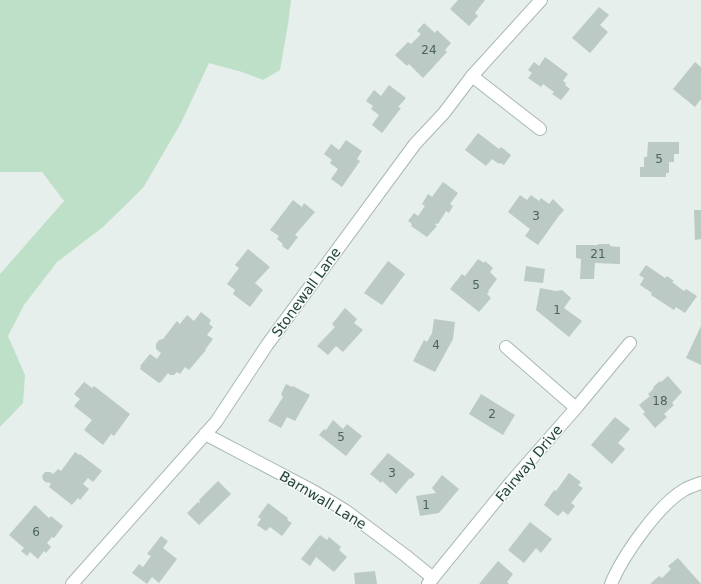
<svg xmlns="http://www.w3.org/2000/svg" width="701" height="584" font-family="'DejaVu Sans',sans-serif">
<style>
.green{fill:#bfe0c8}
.building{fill:#bbcac4}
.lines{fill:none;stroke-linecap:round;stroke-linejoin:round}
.minor-casing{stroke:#a8b8b2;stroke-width:14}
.minor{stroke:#fff;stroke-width:12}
.labels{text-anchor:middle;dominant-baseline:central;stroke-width:3;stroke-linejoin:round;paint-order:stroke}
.number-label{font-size:12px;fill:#4a645c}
.street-label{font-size:14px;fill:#24423a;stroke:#f7fbf9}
</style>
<rect width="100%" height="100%" fill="#e6efeb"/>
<polygon class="green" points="0,0 291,0 288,24 280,70 263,80 242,72 209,63 181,123 143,188 103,227 57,262 24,305 8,336 25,375 23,403 0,427 0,274 64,201 42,172 0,172"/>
<g class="building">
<polygon points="458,0 485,0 475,13 478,16 469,26 450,9"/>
<polygon points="599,7 609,15 600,25 608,32 590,53 572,38"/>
<polygon points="424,23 435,33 437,30 451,43 445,50 447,52 423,78 409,64 407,66 395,55 408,42 411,44 421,34 417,31"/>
<polygon points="545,57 568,74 563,81 566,83 565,85 570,89 561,100 552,94 554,92 543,84 541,87 528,78 532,73 528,70 534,62 539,66"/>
<polygon points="695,62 701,67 701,99 695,107 673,89"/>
<polygon points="389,85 406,98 398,107 401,108 382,133 372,125 379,115 371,109 373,106 366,101 374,90 381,96"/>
<polygon points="478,133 499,149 501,147 511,155 504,165 500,163 499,164 492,159 486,166 465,150"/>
<polygon points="346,140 362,151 357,159 360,161 342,187 331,179 338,169 330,163 332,160 324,154 331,144 339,150"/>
<polygon points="648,142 679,142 679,154 674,154 674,162 669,162 669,173 666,173 666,177 640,177 640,167 644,167 644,157 647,157"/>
<polygon points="443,182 458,193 450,204 453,206 449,213 446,211 438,224 437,223 435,225 437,226 427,237 411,226 412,224 408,221 414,213 418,216 425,206 422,204 428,194 432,197"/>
<polygon points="520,195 527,200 531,195 539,201 541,198 549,204 553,199 564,210 558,217 538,245 525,236 530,229 508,212"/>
<polygon points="293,200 302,207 304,203 315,212 295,235 298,237 288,250 282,246 283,244 277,239 279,236 270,230"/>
<polygon points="694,210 701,210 701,239 695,240"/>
<polygon points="598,244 610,244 610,246 620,247 620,264 595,263 594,279 580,279 581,259 576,258 576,245 598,245"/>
<polygon points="248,249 270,267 255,283 263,290 250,307 233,294 235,290 227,284 239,268 235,265"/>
<polygon points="478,259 484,263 485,261 493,268 490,272 497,279 488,291 489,292 487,294 491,298 479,312 450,289 462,274 465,276"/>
<polygon points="388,261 405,274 382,305 364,293"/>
<polygon points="646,265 665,278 667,276 674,281 672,282 684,291 686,289 697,296 685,313 676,307 674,310 651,295 652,293 640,285 644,278 639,275"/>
<polygon points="526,266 545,269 543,283 524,281"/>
<polygon points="540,288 556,291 562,290 571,298 564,308 582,321 569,337 536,310"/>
<polygon points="345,308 357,319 354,323 363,330 343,352 336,346 328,355 317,346 335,327 332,324"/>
<polygon points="201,312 211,320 209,324 213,327 207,335 213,339 205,350 206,350 189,370 185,367 180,374 177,372 174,375 170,375 168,373 161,382 160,382 159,383 140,369 141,367 140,366 150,354 157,359 161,353 156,349 156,344 159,340 163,339 177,321 180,324 187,315 194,321"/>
<polygon points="434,319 455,322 453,339 435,372 413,361 424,340 427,342 432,333"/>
<polygon points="701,326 701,365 686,358"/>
<polygon points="668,376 682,392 672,403 674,405 664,414 667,417 655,428 643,414 645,412 639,405 650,396 648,394 654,388 653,387 660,381 661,382"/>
<polygon points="84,382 92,388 94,386 130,414 114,436 111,434 103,445 84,430 92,420 74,406 80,399 74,394"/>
<polygon points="286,384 292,387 293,386 310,395 295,421 287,417 281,428 268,421 283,397 281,394"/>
<polygon points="481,394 515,415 503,435 469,414"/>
<polygon points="615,417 630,429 618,443 625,449 612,464 591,445"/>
<polygon points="333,420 343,429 347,424 362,436 346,456 319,435 324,429 326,430"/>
<polygon points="75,452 79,455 80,454 102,471 93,482 88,478 83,484 89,489 80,500 78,498 72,505 49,487 51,484 48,482 47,483 43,480 42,476 45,472 50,472 53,474 58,469 61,471"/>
<polygon points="388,453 415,474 411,479 410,478 396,494 382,481 381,483 370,474"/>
<polygon points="569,473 581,482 578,485 583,488 571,503 575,506 568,515 563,511 558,516 544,505 554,490 556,491"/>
<polygon points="442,475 459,489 439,513 420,516 416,496 436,493 432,488"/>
<polygon points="218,481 231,494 199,525 187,513 198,502 199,503 200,502 199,500"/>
<polygon points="268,503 288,518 287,520 292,523 282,536 270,527 266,531 257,525 261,519 258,517"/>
<polygon points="35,505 49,518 51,516 63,526 54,538 52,537 47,543 51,547 46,553 44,551 38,559 30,552 27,556 21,551 24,548 9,535"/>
<polygon points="530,522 552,539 541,553 536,548 524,563 508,550"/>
<polygon points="320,535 327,540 329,537 341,547 339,550 347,557 334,572 316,557 310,566 301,559"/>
<polygon points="161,536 168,541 163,548 177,559 159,583 152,577 147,584 132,573 139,564 143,567 151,556 147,554"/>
<polygon points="678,558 701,584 650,584 659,576 662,578 671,569 668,566"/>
<polygon points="498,561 513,574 507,582 509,584 479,584"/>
<polygon points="375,571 377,584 355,584 354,573"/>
</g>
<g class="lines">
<g class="minor-casing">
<g id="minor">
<polyline points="472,76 540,129"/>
<polyline points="506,347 576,408"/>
<polyline points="205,434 315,492 346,511 406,556 433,578"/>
<polyline points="72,584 216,422 267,345 415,144 444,113 472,76 541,0"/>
<polyline points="428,584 512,481 576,408 630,343"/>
<path d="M 611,584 C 622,557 658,505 684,490 C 689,487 695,485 701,483"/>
</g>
</g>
<use href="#minor" class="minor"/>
</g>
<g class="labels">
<g class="number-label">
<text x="429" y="50">24</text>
<text x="659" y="159">5</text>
<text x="536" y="216">3</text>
<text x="598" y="254">21</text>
<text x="476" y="285">5</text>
<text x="557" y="310">1</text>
<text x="436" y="345">4</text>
<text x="660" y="401">18</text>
<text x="492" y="414">2</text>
<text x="341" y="437">5</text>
<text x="392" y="473">3</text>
<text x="426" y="505">1</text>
<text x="36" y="532">6</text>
</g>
<g class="street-label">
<text transform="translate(306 292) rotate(-54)">Stonewall Lane</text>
<text transform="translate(529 463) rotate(-50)">Fairway Drive</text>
<text transform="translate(323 500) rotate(31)">Barnwall Lane</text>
</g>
</g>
</svg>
